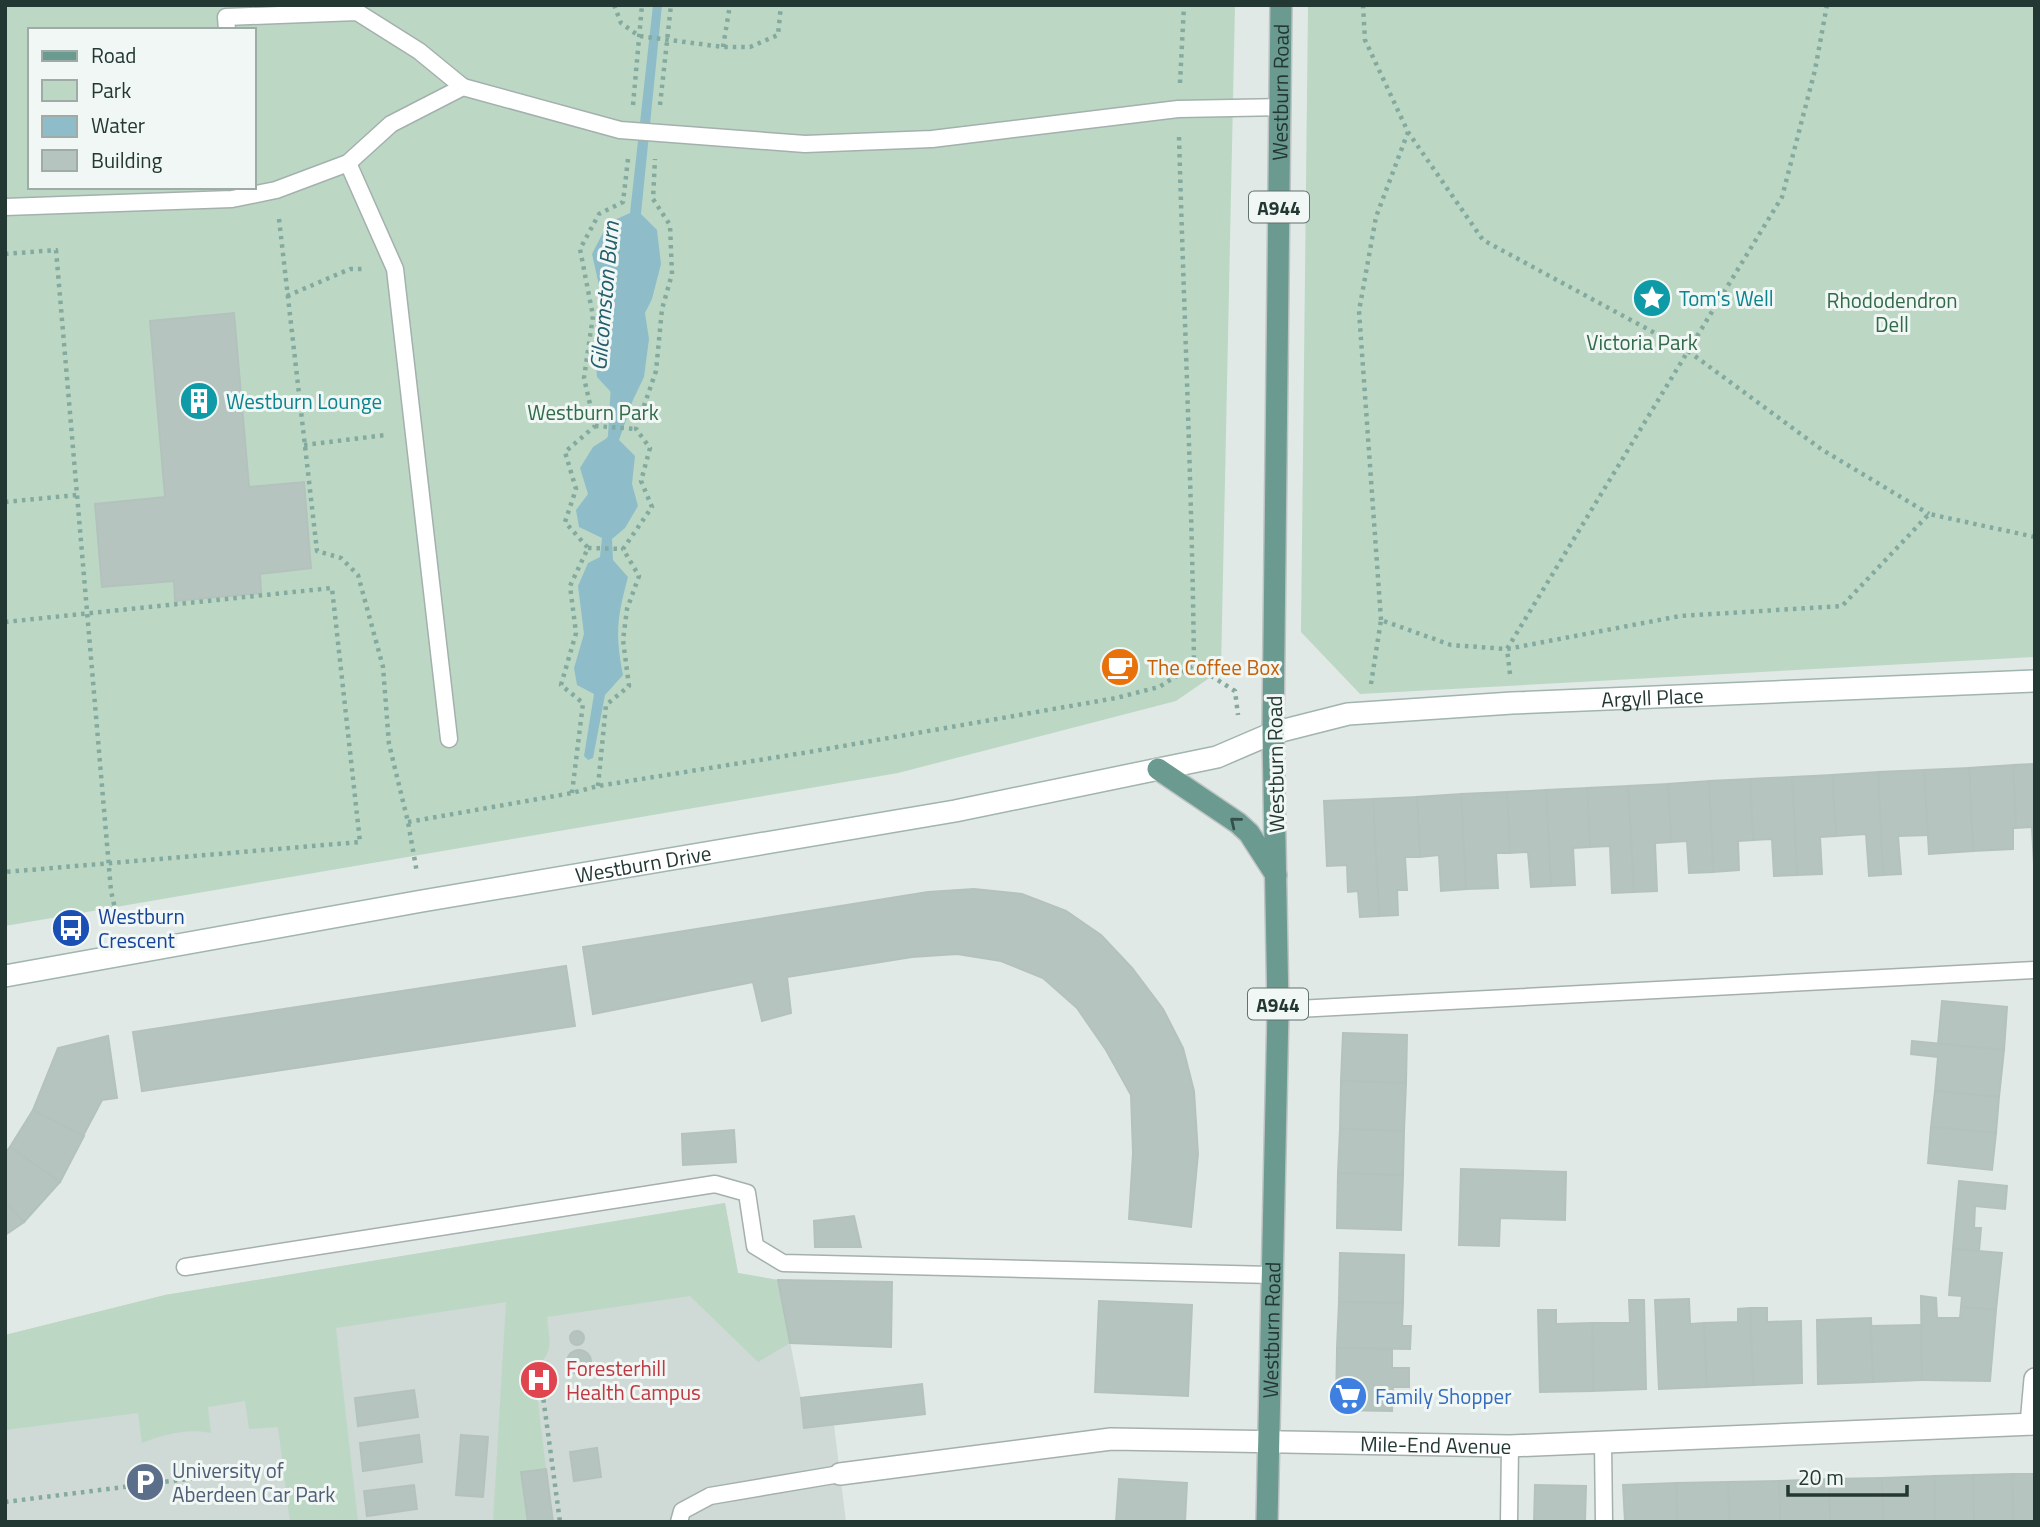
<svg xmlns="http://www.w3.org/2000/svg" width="2040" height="1527" font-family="'Titillium Web',sans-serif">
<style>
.built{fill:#cfd9d5}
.green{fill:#bcd8c5;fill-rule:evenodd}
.water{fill:#8ebdc9}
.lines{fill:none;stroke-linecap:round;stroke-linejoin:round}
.stream{stroke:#8ebdc9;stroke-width:12}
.building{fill:#b6c4bf;stroke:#b4c2bd;stroke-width:2}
.lane-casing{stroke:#a4b0ad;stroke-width:19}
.street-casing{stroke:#a4b0ad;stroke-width:24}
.secondary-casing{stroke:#a1b4ae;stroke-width:24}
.primary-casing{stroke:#bdc3c2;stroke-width:24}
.path{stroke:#84aa9f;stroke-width:4.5;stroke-dasharray:3.5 5;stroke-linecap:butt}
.lane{stroke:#fff;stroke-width:16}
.street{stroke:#fff;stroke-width:21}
.secondary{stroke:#fff;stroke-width:21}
.primary{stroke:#6a9a90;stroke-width:21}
.oneway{stroke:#35504a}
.labels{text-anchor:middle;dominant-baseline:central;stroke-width:6;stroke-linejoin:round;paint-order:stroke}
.shield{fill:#f1f7f4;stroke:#61716d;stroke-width:2}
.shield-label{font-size:19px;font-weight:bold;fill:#233833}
.street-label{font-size:21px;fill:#233833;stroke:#f1f7f4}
.culture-label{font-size:21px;fill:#0d838f;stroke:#f1f7f4;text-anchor:start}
.park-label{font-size:21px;fill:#326a4a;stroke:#f1f7f4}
.food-label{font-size:21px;fill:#c56008;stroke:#f1f7f4;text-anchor:start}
.transit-label{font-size:21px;fill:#164399;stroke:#f1f7f4;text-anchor:start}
.health-label{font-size:21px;fill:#be3a42;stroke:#f1f7f4;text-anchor:start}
.shop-label{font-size:21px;fill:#366cbe;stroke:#f1f7f4;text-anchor:start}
.service-label{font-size:21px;fill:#4e5e75;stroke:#f1f7f4;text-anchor:start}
.water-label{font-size:23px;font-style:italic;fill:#245e6d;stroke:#f1f7f4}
</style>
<rect width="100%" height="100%" fill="#e1e9e6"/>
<polygon class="built" points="725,1203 738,1273 778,1280 801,1398 804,1428 834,1425 846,1522 5,1522 5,1335 165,1295"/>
<g class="green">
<path d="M 5,5 L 1235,5 L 1221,670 L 1176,701 L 898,773 L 5,926 ZM 30,30 L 254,30 L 254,187 L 30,187 Z"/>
<polygon points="1308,5 2035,5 2035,657 1360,694 1301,632"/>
<path d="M 725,1203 L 738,1273 L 778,1280 L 790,1343 L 758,1362 L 690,1296 L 547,1317 C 549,1341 555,1353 534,1369 L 546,1469 L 521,1473 L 528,1522 L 493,1522 L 506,1302 L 336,1328 L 358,1522 L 290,1522 L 278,1427 L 249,1429 L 245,1401 L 208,1407 L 211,1433 C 187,1428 165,1434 142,1443 L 138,1413 L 5,1430 L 5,1335 L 165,1295 Z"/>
</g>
<path class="water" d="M 653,5 L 662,5 L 641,214 L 657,230 L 661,264 L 652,299 L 645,313 L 649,339 L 644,377 L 633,400 L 619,440 L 635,456 L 632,484 L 638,506 L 625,528 L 612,539 L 613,560 L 628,577 C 617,618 615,633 623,675 L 605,695 L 593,758 L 588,760 L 584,756 L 594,694 L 577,685 L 574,668 L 584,634 L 578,586 L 588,563 L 600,557 L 602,538 L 579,527 L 576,510 L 588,494 L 580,468 L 593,447 L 607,438 L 622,404 L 597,377 L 595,352 L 608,307 L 600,290 L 592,254 L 608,223 L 630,213 Z"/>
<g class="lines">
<polyline class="stream" points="614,435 617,384"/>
</g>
<g class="building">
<polygon points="234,313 249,487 304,482 311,568 260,574 261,593 175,601 174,581 102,587 95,504 165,497 150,321"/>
<polygon points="2035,764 2035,865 2034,865 2032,827 2016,828 2013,765"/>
<polygon points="2013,765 2016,828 2013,828 2013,849 1973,851 1969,768"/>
<polygon points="1969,768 1973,851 1929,854 1924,770"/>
<polygon points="1924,770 1928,835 1898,836 1901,874 1883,875 1878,772"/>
<polygon points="1878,772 1883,875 1869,876 1866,834 1836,836 1832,775"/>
<polygon points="1832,775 1836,836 1820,837 1822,874 1797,875 1792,777"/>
<polygon points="1792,777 1797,875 1774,876 1772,839 1753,840 1750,779"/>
<polygon points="1750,779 1753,840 1738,841 1739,870 1713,872 1709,781"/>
<polygon points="1709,781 1713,872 1689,873 1687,841 1671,842 1668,784"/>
<polygon points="1668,784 1671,842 1655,843 1657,891 1634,892 1628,786"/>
<polygon points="1628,786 1634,892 1612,893 1610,846 1590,847 1587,788"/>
<polygon points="1587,788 1590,847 1573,848 1575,885 1551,886 1546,790"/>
<polygon points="1546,790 1551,886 1531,887 1528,852 1510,853 1507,792"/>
<polygon points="1507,792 1510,853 1496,853 1498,888 1466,889 1461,794"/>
<polygon points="1461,794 1466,889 1441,891 1439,855 1420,857 1417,797"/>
<polygon points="1417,797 1420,857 1405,857 1407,890 1397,890 1398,915 1379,916 1373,799"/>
<polygon points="1373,799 1379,916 1360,917 1358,891 1348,892 1347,865 1327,866 1324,801"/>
<polygon points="974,889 1022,894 1066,911 1101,935 1132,968 1163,1009 1183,1048 1194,1091 1198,1154 1191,1227 1129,1219 1133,1153 1131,1095 1106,1050 1077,1008 1043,978 1001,961 957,954 912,957 787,977 791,1013 762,1021 753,982 593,1014 583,947 928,892"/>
<polygon points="566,966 575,1026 142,1091 133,1032"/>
<polygon points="1942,1001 2007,1007 2004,1050 1938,1044"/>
<polygon points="1343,1033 1407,1035 1406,1083 1341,1081"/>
<polygon points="108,1036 117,1098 102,1100 83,1136 33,1110 58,1048"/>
<polygon points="1912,1041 2004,1050 1999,1097 1935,1091 1938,1057 1911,1054"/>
<polygon points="1341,1081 1406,1083 1404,1131 1340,1129"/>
<polygon points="1935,1091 1999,1097 1996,1133 1931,1127"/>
<polygon points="33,1110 84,1136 60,1182 10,1147"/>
<polygon points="1931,1127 1996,1133 1992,1170 1928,1163"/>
<polygon points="1340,1129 1404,1131 1403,1175 1338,1173"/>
<polygon points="734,1130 736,1162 683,1165 682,1134"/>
<polygon points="10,1147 60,1182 24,1222 5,1202 5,1153"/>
<polygon points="1461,1169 1566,1172 1565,1220 1500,1218 1499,1246 1459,1245"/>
<polygon points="1338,1173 1403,1175 1401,1230 1337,1228"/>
<polygon points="1959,1181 2007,1186 2005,1209 1975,1206 1974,1228 1981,1228 1979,1251 1953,1249"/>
<polygon points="5,1202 24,1222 5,1235"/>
<polygon points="854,1216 861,1247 815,1247 814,1221"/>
<polygon points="1953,1249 2002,1253 1996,1310 1961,1307 1962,1296 1949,1295"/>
<polygon points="1340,1253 1404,1255 1403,1303 1339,1302"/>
<polygon points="778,1280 892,1282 891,1347 790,1343"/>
<polygon points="1921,1296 1936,1298 1937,1318 1960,1318 1961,1307 1996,1310 1990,1381 1922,1380"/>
<polygon points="1689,1299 1690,1324 1704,1323 1707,1387 1659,1389 1655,1300"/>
<polygon points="1629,1300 1644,1300 1646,1389 1593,1391 1592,1323 1630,1323"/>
<polygon points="1099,1301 1192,1305 1188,1396 1095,1392"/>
<polygon points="1339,1302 1403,1303 1402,1326 1411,1326 1410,1349 1337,1348"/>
<polygon points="1750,1308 1767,1308 1767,1322 1801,1321 1802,1383 1753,1385"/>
<polygon points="1750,1308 1753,1385 1707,1387 1704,1323 1738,1322 1738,1309"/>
<polygon points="1538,1310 1556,1310 1556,1324 1592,1323 1593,1391 1540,1392"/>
<polygon points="1871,1318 1873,1382 1818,1384 1817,1320"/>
<polygon points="1921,1325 1922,1380 1873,1382 1871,1326"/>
<circle cx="577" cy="1338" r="7"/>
<polygon points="1337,1348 1392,1349 1392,1368 1409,1368 1409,1387 1393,1387 1392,1411 1336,1410"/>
<circle cx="579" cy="1362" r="12"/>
<polygon points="922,1384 925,1414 804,1428 801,1398"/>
<polygon points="414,1390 418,1417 358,1426 355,1398"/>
<polygon points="419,1435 422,1462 363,1471 360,1443"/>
<polygon points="461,1435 488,1437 483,1497 456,1495"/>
<polygon points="597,1448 601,1477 574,1481 570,1452"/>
<polygon points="546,1469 553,1522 528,1522 521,1472"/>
<polygon points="2012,1474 2035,1474 2035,1522 2013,1522"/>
<polygon points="2012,1474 2013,1522 1974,1522 1973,1475"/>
<polygon points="1973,1475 1974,1522 1935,1522 1934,1476"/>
<polygon points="1934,1476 1935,1522 1883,1522 1882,1478"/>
<polygon points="1882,1478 1883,1522 1830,1522 1829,1479"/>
<polygon points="1119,1479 1187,1483 1185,1522 1116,1522"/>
<polygon points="1829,1479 1830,1522 1780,1522 1779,1481"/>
<polygon points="1779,1481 1780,1522 1729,1522 1728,1482"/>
<polygon points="1728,1482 1729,1522 1677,1522 1676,1483"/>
<polygon points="1676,1483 1677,1522 1625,1522 1623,1485"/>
<polygon points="414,1485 417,1509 367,1516 364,1491"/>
<polygon points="1535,1485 1586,1486 1585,1522 1534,1522"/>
</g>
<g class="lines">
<g class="lane-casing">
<g id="lane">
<polyline points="227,30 226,17 357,12 419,51 463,87"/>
<polyline points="348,163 395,269 449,739"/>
<polyline points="5,207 232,199 276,190 348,163 391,124 463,87 620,130 805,144 932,139 1178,109 1280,107"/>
<polyline points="1278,1010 2035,970"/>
<polyline points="185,1267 715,1184 747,1193 755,1246 783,1263 1273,1275"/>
<polyline points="1603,1443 1604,1522"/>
<polyline points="679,1522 682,1511 710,1496 840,1474"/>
<polyline points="1509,1522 1510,1446"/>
</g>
</g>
<g class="street-casing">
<g id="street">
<polyline points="2031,1424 2035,1379"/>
<path id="s1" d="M 840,1474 L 1111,1439 L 1510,1446 L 2035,1424"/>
</g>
</g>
<g class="secondary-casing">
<g id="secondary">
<path id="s2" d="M 5,976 L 422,901 L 955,811 L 1217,757 L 1273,733 L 1348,714 L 1512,703 L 2035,681"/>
</g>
</g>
<g class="primary-casing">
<g id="primary">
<polyline points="1158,769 1238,823 1249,833 1276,875"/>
<path id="s3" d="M 1267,1522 L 1278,1010 L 1273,733 L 1281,5"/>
</g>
</g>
<g class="path">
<polyline points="614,5 621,23 639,36 723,47 750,47 778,35 781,5"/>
<polyline points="1363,5 1365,40 1408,132 1483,240 1688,351 1782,197 1815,70 1827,5"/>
<polyline points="723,47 730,5"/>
<polyline points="1180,83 1184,5"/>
<polyline points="633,105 642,5"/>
<polyline points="660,105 671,5"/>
<path d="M 1179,137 C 1184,313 1192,489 1194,665"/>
<polyline points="279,219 317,551 341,558 358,575 383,667 389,744 408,822 417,873"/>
<polyline points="5,254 56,250 111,891 119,926"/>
<polyline points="287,296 350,269 364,269"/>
<polyline points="595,426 636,429"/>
<polyline points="304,445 386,435"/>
<polyline points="5,502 77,495"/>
<polyline points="588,548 623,549"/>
<polyline points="1381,620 1359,311 1376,217 1408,132"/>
<polyline points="5,622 332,588 360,842 5,872"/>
<polyline points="1510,674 1507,649 1688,351 1821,449 1929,514"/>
<polyline points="1371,684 1381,620 1451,645 1507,649 1680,616 1842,606 1929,514 2035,537"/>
<polyline points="598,786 606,705 629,686 623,640 627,609 639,576 623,549 652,507 641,481 650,448 636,429 656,371 662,309 672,274 670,225 653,199 655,159"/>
<polyline points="572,793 583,703 561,685 576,633 570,586 588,548 565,522 576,489 565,452 595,426 584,378 593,316 580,249 599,214 623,202 628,159"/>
<polyline points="408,822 572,793 598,786 809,752 1116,698 1159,687 1194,665 1235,691 1238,715"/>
<polyline points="540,1374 560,1522"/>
<polyline points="5,1502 211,1476"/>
</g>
<use href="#lane" class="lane"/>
<use href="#street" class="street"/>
<use href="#secondary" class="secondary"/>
<use href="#primary" class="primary"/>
</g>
<defs><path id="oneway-chevron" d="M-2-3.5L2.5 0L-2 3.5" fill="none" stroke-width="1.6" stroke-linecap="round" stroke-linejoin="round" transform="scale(1.75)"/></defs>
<use class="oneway" href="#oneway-chevron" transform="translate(1235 822) rotate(-141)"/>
<defs>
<g id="sight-disc" transform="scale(2.0125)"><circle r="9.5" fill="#0f9aa8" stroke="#f1f7f4"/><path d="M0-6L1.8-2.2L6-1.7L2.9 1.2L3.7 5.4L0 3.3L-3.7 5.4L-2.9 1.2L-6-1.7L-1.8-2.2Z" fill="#fff"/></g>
<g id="building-disc" transform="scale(2.0125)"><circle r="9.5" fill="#0f9aa8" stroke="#f1f7f4"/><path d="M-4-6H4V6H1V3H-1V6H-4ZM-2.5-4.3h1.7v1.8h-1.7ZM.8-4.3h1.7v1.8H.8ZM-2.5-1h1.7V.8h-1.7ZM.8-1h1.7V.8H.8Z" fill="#fff"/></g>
<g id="cafe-disc" transform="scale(2.0125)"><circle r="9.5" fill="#e8710a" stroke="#f1f7f4"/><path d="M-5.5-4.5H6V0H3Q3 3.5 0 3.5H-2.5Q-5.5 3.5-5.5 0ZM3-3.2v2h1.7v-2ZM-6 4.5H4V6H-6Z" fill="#fff"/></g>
<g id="bus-disc" transform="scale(2.0125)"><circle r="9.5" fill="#1a4fb4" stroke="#f1f7f4"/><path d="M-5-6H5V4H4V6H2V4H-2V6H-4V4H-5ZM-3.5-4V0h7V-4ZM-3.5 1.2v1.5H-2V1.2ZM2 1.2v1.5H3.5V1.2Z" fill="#fff"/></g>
<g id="hospital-disc" transform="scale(2.0125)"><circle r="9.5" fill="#e0444e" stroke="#f1f7f4"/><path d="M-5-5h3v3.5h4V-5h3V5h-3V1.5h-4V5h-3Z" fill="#fff"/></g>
<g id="supermarket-disc" transform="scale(2.0125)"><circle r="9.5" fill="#3f7fe0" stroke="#f1f7f4"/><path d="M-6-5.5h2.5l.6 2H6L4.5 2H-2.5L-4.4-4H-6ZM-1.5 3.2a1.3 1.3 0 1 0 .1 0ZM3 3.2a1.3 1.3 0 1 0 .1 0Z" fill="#fff"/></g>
<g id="parking-disc" transform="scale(2.0125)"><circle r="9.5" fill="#5c6f8a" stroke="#f1f7f4"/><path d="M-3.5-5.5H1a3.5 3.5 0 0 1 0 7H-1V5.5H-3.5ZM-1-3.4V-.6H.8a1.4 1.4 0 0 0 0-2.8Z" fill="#fff"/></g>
</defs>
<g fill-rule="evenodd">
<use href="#sight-disc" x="1652" y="298"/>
<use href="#building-disc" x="199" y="401"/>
<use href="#cafe-disc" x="1120" y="667"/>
<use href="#bus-disc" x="71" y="928"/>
<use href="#hospital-disc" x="539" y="1380"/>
<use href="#supermarket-disc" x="1348" y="1396"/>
<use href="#parking-disc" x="145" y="1482"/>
</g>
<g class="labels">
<g class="shield">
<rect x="1249" y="191.5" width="60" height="31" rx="5"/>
<rect x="1248" y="988.5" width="60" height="31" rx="5"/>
</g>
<g class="shield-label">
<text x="1279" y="207">A944</text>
<text x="1278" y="1004">A944</text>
</g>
<g class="street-label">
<text stroke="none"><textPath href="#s3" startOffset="1430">Westburn Road</textPath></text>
<text stroke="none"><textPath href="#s2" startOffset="1675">Argyll Place</textPath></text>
<text transform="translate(1275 764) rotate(-91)">Westburn Road</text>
<text stroke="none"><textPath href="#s2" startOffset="648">Westburn Drive</textPath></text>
<text stroke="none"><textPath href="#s3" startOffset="192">Westburn Road</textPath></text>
<text stroke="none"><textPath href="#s1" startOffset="598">Mile-End Avenue</textPath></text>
</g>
<g class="culture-label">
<text x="1679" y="298">Tom's Well</text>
<text x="226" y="401">Westburn Lounge</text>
</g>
<g class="park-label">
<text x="1892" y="300">Rhododendron<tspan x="1892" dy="24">Dell</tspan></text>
<text x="1642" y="342">Victoria Park</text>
<text x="593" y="412">Westburn Park</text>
</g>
<g class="food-label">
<text x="1147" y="667">The Coffee Box</text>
</g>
<g class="transit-label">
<text x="98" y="916">Westburn<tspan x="98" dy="24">Crescent</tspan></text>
</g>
<g class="health-label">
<text x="566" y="1368">Foresterhill<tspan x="566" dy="24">Health Campus</tspan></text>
</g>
<g class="shop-label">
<text x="1375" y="1396">Family Shopper</text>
</g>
<g class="service-label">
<text x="172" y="1470">University of<tspan x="172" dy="24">Aberdeen Car Park</tspan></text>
</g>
<g class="water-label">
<text transform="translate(604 296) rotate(-85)">Gilcomston Burn</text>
</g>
</g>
<rect width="2040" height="1527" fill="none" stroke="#233833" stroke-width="14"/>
<rect x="28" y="28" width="228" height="161" fill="#f1f7f4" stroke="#9faba7" stroke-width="2"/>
<rect x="42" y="51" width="35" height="10" fill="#6a9a90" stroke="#9faba7" stroke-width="2"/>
<text x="91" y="63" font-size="21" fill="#233833">Road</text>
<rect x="42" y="80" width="35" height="21" fill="#bcd8c5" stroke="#9faba7" stroke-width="2"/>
<text x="91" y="98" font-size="21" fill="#233833">Park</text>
<rect x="42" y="116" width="35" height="21" fill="#8ebdc9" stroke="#9faba7" stroke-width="2"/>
<text x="91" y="133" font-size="21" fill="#233833">Water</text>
<rect x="42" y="150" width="35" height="21" fill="#b6c4bf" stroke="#9faba7" stroke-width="2"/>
<text x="91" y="168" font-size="21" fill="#233833">Building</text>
<path d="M1788 1485v10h119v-10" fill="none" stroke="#233833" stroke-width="3.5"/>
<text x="1798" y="1485" font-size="21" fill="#233833" stroke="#f1f7f4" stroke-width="5" paint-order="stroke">20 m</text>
</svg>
